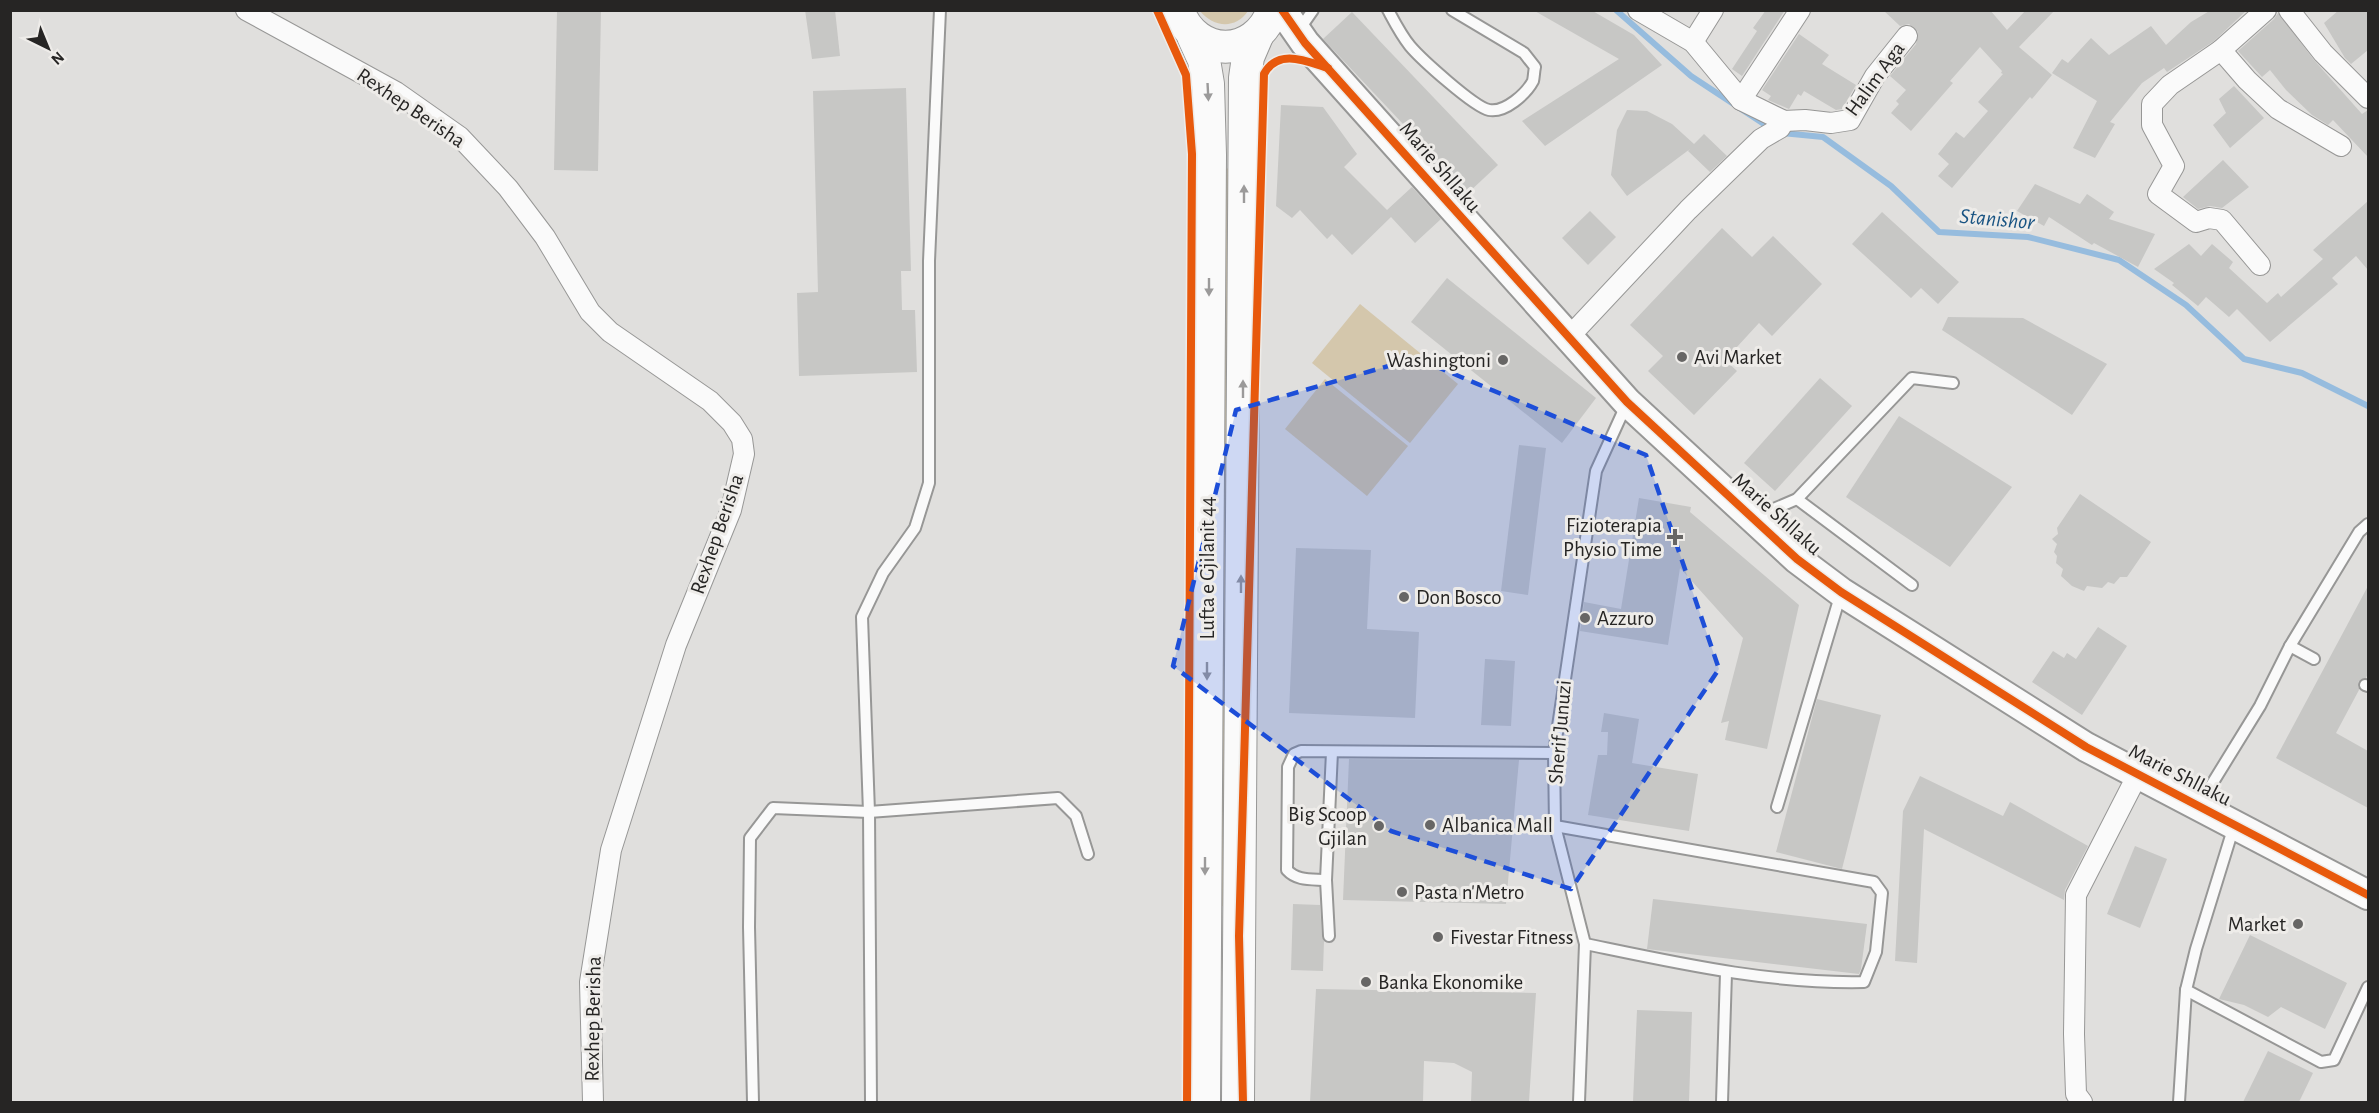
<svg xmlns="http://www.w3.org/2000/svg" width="2379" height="1113" font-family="'Alegreya Sans',sans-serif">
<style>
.green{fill:#d4c7ac}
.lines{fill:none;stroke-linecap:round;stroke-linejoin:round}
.stream{stroke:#96bcde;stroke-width:6}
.building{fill:#c7c7c5}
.lane-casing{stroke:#979796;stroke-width:14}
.street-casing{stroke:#979796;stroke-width:22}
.secondary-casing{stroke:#979796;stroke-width:32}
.primary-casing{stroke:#979796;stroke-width:34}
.lane{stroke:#fafafa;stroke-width:10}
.street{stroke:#fafafa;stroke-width:20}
.secondary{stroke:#fafafa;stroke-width:28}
.primary{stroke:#fafafa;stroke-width:32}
.cycleway-casing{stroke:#eeece9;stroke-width:11}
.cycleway{stroke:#e8590c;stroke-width:8}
.oneway{fill:#9b9a9a}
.marked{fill:#1d4ed8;fill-opacity:0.2;stroke:#1d4ed8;stroke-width:4.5;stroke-dasharray:12 8;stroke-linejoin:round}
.poi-dot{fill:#676665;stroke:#eeece9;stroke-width:2}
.labels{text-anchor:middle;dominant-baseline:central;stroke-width:6;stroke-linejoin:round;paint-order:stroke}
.street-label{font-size:21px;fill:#262524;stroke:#eeece9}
.poi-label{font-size:21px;fill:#262524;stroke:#eeece9;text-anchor:start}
.water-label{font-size:22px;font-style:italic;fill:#185382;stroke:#eeece9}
</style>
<rect width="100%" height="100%" fill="#e0dfdd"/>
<g class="green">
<path d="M 1200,11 L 1199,11 L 1248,11 C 1235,30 1213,27 1200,11 Z"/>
<polygon points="1231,168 1229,906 1219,906 1222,169"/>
<polygon points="1360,304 1458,384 1410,443 1312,363"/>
<polygon points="1325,379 1408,446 1367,496 1285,429"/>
</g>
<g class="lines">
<g class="stream">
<polyline points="1616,10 1691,76 1770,128"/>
<polyline points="1782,133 1823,137 1891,186 1939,232 2028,237 2119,260 2186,305 2244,359 2302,373 2368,406"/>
</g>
</g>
<g class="building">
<polygon points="557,10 601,10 598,171 554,170"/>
<polygon points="805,10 835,10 840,56 812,59"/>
<polygon points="1533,10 1591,10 1634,35 1662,65 1545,146 1522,121 1619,59"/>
<polygon points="1766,10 1785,10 1742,76 1732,69 1757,31 1753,28"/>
<polygon points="1883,10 1990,10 2007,30 2026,10 2055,10 2019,47 2052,75 2032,99 2030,97 1952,188 1938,176 1949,164 1938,154 1956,132 1964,138 1988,111 1978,102 2003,74 2001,73 2002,71 1980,47 1950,81 1953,83 1911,131 1891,113 1899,104 1896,101 1906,90 1890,76 1916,44 1918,32 1909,24 1900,26"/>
<polygon points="2211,10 2247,10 2214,41 2167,72 2164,68 2142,83 2110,122 2115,124 2095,158 2073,148 2097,101 2052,73 2062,59 2068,63 2091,38 2109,55 2151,26 2166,45 2191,22"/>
<polygon points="2339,10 2368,10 2368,50 2351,64 2345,58 2324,23"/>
<polygon points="1352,12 1498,165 1468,193 1323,39"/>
<polygon points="2278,13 2314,60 2362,114 2368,110 2368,157 2333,120 2328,125 2312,115 2286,90 2270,70 2262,77 2238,51 2274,19"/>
<polygon points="1799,34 1829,55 1822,64 1856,85 1842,109 1836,110 1804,91 1801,96 1798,94 1789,109 1768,100 1771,96 1762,90"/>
<polygon points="2234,86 2264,118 2230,148 2213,125 2226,113 2219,99"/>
<polygon points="906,88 911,271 901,271 902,310 915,310 917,372 799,376 797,293 818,292 813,91"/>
<polygon points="1281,105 1323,107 1357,154 1344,167 1387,210 1412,187 1441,219 1415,243 1391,217 1352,255 1332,234 1327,239 1300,210 1292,218 1276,206"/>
<polygon points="1627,110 1647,111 1672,124 1694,144 1704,134 1727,156 1710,172 1688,151 1690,149 1627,196 1611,175 1617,130"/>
<polygon points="2223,160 2249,187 2222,208 2210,206 2198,209 2183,197"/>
<polygon points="2035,184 2080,204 2087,194 2114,212 2109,219 2155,234 2138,267 2094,243 2092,245 2049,217 2044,226 2017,211"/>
<polygon points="2368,201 2368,270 2356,256 2332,278 2338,284 2270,342 2237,309 2229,317 2206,297 2198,306 2172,285 2174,283 2154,269 2189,244 2201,256 2212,244 2233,262 2229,268 2267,303 2278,293 2281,297 2323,259 2313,250"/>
<polygon points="1590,211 1616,237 1588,265 1562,238"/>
<polygon points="1882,212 1959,282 1938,304 1921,288 1911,298 1852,244"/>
<polygon points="1722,228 1752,257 1773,236 1822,284 1772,336 1759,323 1725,360 1737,371 1694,415 1648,371 1663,356 1630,325"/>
<polygon points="1447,278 1596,398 1562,443 1411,322"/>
<polygon points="1948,317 2023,318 2107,364 2072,415 1942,330"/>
<polygon points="1820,378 1852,406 1775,491 1744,463"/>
<polygon points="1899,416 2012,487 1950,567 1846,497"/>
<polygon points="1519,445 1546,448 1528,595 1501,591"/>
<polygon points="2080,494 2151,542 2127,577 2120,577 2114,584 2108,582 2102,588 2087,586 2084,591 2072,586 2061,576 2063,569 2056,563 2057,556 2054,552 2057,544 2052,539 2058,534 2057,528"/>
<polygon points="1639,498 1691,507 1690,512 1799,605 1767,749 1725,740 1729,721 1721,723 1743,638 1680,568 1668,645 1580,631 1584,602 1621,609"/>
<polygon points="1296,548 1371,550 1367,629 1419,632 1415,718 1289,713"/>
<polygon points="2368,586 2368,673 2366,678 2358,682 2359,690 2336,733 2368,751 2368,808 2276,758"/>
<polygon points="2098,627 2127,646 2082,715 2032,682 2053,651 2064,658 2067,653 2076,659"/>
<polygon points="1485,659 1515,661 1511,726 1481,725"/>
<polygon points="1817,699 1881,715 1842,869 1776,852"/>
<polygon points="1604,713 1639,719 1632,763 1698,774 1689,831 1588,815 1598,755 1607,755 1608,732 1601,732"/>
<polygon points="1349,759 1519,760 1506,904 1343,900"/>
<polygon points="1920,776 2003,816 2010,802 2088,846 2065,890 2064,900 1924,829 1917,963 1895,961 1903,811"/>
<polygon points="2135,846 2167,859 2140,928 2107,914"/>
<polygon points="1653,899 1867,924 1861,969 1859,974 1647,949"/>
<polygon points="1293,904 1320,905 1322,936 1324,941 1323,971 1291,970"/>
<polygon points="2250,935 2347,983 2325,1029 2281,1007 2268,1017 2244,1005 2219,999"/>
<polygon points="1316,989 1536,993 1529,1102 1471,1102 1472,1072 1454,1063 1424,1061 1423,1102 1310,1102"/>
<polygon points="1637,1010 1692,1012 1689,1102 1633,1102"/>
<polygon points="2268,1051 2313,1073 2299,1102 2243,1102"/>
</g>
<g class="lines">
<g class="lane-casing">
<g id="lane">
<path d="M 1388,10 C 1395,23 1401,35 1410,46 C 1421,59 1474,107 1489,110 C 1505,113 1526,94 1533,81 C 1534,77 1534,71 1535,67 L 1524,53 L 1452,10"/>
<polyline points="1299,30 1313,10"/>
<polyline points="1797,499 1912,585"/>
<polyline points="1755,517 1797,499 1912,378 1953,383"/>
<polyline points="2314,659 2290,646 2359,532 2368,524"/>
<polyline points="2365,685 2368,686"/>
<polyline points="2199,805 2260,706 2290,646"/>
<polyline points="1777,807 1841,593"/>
<path d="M 1555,826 L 1874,882 L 1882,893 L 1876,952 L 1864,982 C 1769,984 1677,963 1585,944"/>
<polyline points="2234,826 2196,949 2186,990 2321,1062 2334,1060 2368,987"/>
<path d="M 1326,880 C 1311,879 1297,881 1287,870 L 1288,767 L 1294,754 L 1301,751 L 1554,753"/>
<polyline points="1329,936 1326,880 1332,752"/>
<polyline points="753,1102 749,927 750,838 773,808 869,812 1058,798 1076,816 1088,854"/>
<polyline points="871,1102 869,812 862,617 883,573 915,528 929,483 929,261 940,10"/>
<polyline points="1579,1102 1585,944 1555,826 1554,753 1596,471 1627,403"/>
<polyline points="1722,1102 1726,973"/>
<polyline points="2179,1102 2186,990"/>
</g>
</g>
<g class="street-casing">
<g id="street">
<polyline points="246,10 396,92 460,137 508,188 545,237 590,312 610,332 710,401 732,423 742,439 744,454 731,510 676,645 611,850 590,982 593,1102"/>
<polyline points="1638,10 1693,42 1741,100 1784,121 1805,120 1831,123 1850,120 1875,76 1907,36"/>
<polyline points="2289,10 2323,53 2368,98"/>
<polyline points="1693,42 1713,10"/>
<polyline points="2221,50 2247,80 2278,109 2341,146"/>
<polyline points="1741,100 1800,10"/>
<polyline points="2260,265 2222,220 2209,218 2196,222 2158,194 2174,166 2152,125 2152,104 2170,85 2221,50 2266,10"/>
<polyline points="1569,337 1688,210 1761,139 1780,128 1784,121"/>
<polyline points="2082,1102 2076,1094 2074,1034 2076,895 2138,774"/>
</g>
</g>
<g class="secondary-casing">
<polyline id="secondary" points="1282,10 1305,43 1627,402 1797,559 1841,592 2086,747 2368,895"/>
</g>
<g class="primary-casing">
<g id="primary">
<path d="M 1178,10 C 1196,59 1255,59 1273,10"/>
<polyline points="1193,36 1204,60 1208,84 1210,155 1204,1102"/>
<polyline points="1238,1102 1245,78 1248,57 1257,36"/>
</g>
</g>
<use href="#lane" class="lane"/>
<use href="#street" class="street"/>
<use href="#secondary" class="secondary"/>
<use href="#primary" class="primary"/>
<g class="cycleway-casing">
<g id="cycleway">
<polyline points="1157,10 1186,75 1192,154 1187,1102"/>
<polyline points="1282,10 1305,43 1627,402 1797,559 1841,592 2086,747 2368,895"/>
<path d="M 1243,1102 L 1239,936 L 1264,74 C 1278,48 1306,61 1328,68"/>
</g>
</g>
<use href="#cycleway" class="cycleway"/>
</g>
<defs><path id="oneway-solid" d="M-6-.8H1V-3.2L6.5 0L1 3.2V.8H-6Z" transform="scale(1.5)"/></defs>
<g class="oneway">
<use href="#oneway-solid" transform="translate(1208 92) rotate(87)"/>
<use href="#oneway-solid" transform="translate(1244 194) rotate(-90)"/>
<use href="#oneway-solid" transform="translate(1209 287) rotate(90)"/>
<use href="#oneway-solid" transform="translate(1243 389) rotate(-90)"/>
<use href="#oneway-solid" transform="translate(1241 584) rotate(-90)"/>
<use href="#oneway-solid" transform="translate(1207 671) rotate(90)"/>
<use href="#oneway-solid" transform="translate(1205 866) rotate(90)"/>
</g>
<path class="marked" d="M 1416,358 L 1646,455 L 1719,669 L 1571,889 L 1391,831 L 1173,666 L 1236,410 Z"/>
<g class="poi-dot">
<circle cx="1682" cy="357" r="6"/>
<circle cx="1503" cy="360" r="6"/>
<path d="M1672 528h6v6h6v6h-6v6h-6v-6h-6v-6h6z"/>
<circle cx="1404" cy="597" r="6"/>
<circle cx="1585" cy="618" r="6"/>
<circle cx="1430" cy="825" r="6"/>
<circle cx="1379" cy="826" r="6"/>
<circle cx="1402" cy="892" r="6"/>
<circle cx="2298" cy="924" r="6"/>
<circle cx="1438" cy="937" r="6"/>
<circle cx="1366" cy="982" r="6"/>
</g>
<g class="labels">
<g class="street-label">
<text transform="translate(1875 79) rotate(-54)">Halim Aga</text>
<text transform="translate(411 108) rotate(34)">Rexhep Berisha</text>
<text transform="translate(1440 167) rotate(49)">Marie Shllaku</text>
<text transform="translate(1777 514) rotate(42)">Marie Shllaku</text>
<text transform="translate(717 534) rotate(-71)">Rexhep Berisha</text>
<text transform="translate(1207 568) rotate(-90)">Lufta e Gjilanit 44</text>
<text transform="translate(1560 732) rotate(-85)">Sherif Junuzi</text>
<text transform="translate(2180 775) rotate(27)">Marie Shllaku</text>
<text transform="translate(593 1019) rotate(-89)">Rexhep Berisha</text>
</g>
<g class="poi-label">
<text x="1694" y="357">Avi Market</text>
<text x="1491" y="360" text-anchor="end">Washingtoni</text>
<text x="1662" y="525" text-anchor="end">Fizioterapia<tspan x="1662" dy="24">Physio Time</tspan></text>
<text x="1416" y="597">Don Bosco</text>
<text x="1597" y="618">Azzuro</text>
<text x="1367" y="814" text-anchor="end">Big Scoop<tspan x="1367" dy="24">Gjilan</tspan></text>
<text x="1442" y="825">Albanica Mall</text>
<text x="1414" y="892">Pasta n'Metro</text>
<text x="2286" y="924" text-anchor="end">Market</text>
<text x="1450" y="937">Fivestar Fitness</text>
<text x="1378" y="982">Banka Ekonomike</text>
</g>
<g class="water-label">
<text transform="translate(1997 219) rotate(5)">Stanishor</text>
</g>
</g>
<rect width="2379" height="1113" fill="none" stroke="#262524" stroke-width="24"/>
<g transform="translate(48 48) rotate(137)" stroke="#eeece9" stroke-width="4.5" paint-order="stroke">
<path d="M0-4.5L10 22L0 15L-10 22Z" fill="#262524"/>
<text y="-9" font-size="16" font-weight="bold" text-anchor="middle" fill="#262524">N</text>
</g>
</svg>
